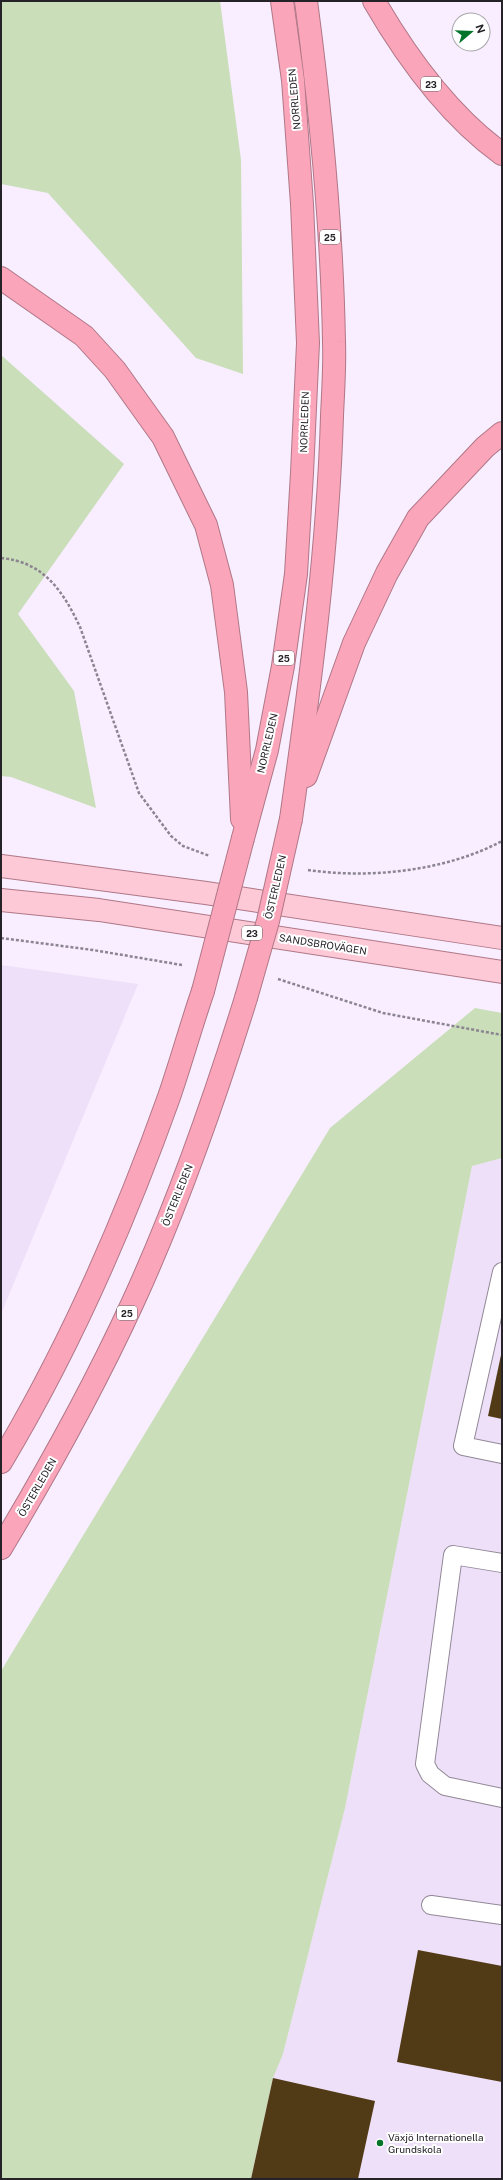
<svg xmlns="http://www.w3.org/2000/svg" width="503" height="2180" font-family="'Public Sans',sans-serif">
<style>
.built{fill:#eee0f8}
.green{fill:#c9deb9}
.building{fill:#513a16}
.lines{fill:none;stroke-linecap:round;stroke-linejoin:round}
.lane-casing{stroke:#918897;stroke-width:20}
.primary-casing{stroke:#b07787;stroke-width:24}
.highway-casing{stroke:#b07787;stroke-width:24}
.path{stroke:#8c8591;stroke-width:2.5;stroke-dasharray:3 2;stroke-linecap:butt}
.lane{stroke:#fff;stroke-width:18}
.primary{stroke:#fdc9d6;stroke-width:22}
.highway{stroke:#fba5ba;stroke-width:22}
.highway-bridge-casing{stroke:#b07787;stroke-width:24;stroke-linecap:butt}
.highway-bridge{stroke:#fba5ba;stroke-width:22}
.poi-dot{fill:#027529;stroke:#fff;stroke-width:1.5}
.labels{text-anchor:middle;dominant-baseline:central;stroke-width:4;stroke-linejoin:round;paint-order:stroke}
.shield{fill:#fff;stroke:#666468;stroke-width:1}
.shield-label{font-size:9px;font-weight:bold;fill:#252228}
.street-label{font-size:10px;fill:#252228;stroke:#fff}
.poi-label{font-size:10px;fill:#252228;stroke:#fff;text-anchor:start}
</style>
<rect width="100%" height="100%" fill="#f8eeff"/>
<g class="built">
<polygon points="1,965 138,984 1,1314"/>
<polygon points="502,1158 502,2179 251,2179 273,2078 283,2054 345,1808 472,1166"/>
</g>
<g class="green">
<polygon points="1,1 220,1 241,160 243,374 196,358 48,193 1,184"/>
<polygon points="1,355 124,464 18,614 74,691 96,808 11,777 1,776"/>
<polygon points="475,1008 502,1013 502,1158 472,1166 345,1808 283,2054 273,2078 251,2179 1,2179 1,1671 330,1128"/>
</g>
<g class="building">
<polygon points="501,1355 502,1355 502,1419 488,1416"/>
<polygon points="418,1950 502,1966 502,2082 397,2062"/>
<polygon points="273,2078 375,2101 358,2179 251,2179"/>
</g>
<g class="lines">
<g class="lane-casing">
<g id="lane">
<polyline points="502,1272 463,1446 502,1454"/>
<polyline points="502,1563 453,1555 425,1764 430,1774 445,1786 502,1798"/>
<polyline points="431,1905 502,1915"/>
</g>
</g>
<g class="primary-casing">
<g id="primary">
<polyline points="1,866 206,893 502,938"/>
<polyline points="1,900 99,910 502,972"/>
</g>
</g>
<g class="highway-casing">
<g id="highway">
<path d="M 374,1 C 407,58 448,115 502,154"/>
<polyline points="1,278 84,336 115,370 163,437 206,525 222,585 236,692 242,819"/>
<polyline points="306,776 354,643 387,573 418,518 485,447 502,433"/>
<path d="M 291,819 C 310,685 328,551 332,416 C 333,392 335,367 334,342 C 332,228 321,114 306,1"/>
<polyline points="243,838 267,750 283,666 296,574 302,473 308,343 302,204 293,80 282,1"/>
<path d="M 1,1462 C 70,1347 124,1223 169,1097 C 181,1062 191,1026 203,991"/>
<path d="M 1,1548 C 49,1468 94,1387 133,1302 C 178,1204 214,1101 246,998"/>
</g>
</g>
<g class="path">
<path d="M 1,558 C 44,562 63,591 80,627 L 139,793 L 171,836 L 183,846 L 210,856"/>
<path d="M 308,870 C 370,879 446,871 502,841"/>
<polyline points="1,938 93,950 182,965"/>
<polyline points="278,979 383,1013 502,1035"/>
</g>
<use href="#lane" class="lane"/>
<use href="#primary" class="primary"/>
<use href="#highway" class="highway"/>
<g class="highway-bridge-casing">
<g id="highway-bridge">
<polyline points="203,991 243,838"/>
<polyline points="246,998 268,921 291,819"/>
</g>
</g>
<use href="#highway-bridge" class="highway-bridge"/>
</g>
<circle class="poi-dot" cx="380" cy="2143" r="4"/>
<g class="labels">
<g class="shield">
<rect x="421" y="77" width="20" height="14" rx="3"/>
<rect x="320" y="230" width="20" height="14" rx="3"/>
<rect x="274" y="651" width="20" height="14" rx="3"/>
<rect x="242" y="926" width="20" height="14" rx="3"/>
<rect x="117" y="1306" width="20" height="14" rx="3"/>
</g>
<g class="shield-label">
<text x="431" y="84">23</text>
<text x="330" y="237">25</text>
<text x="284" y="658">25</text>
<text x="252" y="933">23</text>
<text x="127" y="1313">25</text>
</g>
<g class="street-label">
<text transform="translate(294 99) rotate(-95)">NORRLEDEN</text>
<text transform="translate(304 422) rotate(-88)">NORRLEDEN</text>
<text transform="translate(267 743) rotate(-77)">NORRLEDEN</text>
<text transform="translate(275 887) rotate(-77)">ÖSTERLEDEN</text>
<text transform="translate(323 944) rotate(9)">SANDSBROVÄGEN</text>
<text transform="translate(177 1195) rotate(-68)">ÖSTERLEDEN</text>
<text transform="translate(37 1487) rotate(-60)">ÖSTERLEDEN</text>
</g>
<g class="poi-label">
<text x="388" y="2137">Växjö Internationella<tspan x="388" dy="12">Grundskola</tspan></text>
</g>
</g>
<rect width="503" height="2180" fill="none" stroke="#252228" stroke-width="4"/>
<g transform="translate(471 32) rotate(71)"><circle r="19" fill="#ffffff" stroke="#a8a7a9"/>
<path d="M0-3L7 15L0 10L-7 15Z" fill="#027529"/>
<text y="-6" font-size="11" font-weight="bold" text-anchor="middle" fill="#252228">N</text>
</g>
</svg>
